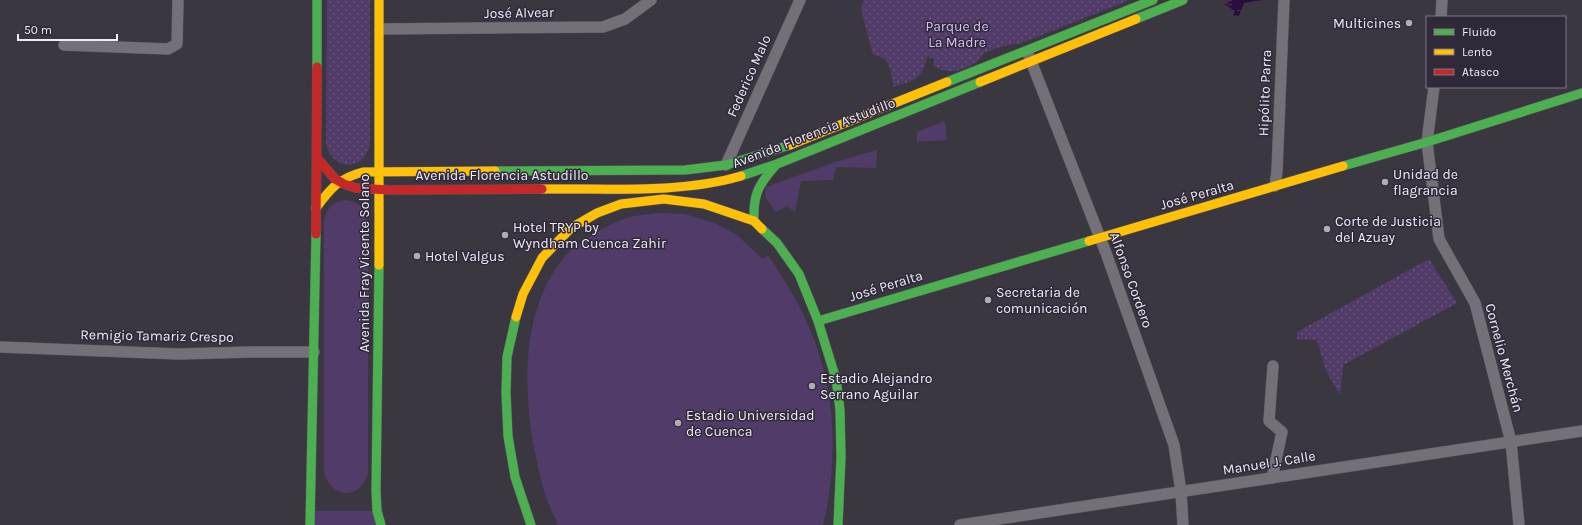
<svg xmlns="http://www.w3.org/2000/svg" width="1582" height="525" font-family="Karla,sans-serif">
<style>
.grass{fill:#513c69}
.park{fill:url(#park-dots)}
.water{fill:url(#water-ripples)}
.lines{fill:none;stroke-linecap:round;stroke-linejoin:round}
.street-casing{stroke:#58555c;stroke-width:12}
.fast-casing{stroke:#58555c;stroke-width:10}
.slow-casing{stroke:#58555c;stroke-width:10}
.jam-casing{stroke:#58555c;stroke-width:10}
.street{stroke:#737077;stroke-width:11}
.fast{stroke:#4caf50;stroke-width:9}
.slow{stroke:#ffc107;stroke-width:9}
.jam{stroke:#c62828;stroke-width:9}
.poi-dot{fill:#b1adb6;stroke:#302939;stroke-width:1.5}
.labels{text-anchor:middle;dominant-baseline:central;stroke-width:3;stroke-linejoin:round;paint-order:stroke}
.street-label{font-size:14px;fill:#f0ecf6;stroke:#302939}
.poi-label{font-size:14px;fill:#f0ecf6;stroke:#302939;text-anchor:start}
.park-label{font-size:14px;fill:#d7c0f5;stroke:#302939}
</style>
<defs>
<pattern id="park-dots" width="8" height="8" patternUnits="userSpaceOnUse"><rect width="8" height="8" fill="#513c69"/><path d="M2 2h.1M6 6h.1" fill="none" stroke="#6a587f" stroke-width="1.8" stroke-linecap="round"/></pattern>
<pattern id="water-ripples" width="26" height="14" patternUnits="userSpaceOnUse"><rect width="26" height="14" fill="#2a0e41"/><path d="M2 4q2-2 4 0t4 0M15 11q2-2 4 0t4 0" fill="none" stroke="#49315d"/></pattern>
</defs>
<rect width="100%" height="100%" fill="#3b3740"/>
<g class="grass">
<polygon points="945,121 947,140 917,142 917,132"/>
<polygon points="877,150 876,168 836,167 833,180 801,181 795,212 787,206 776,212 765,197 766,187 836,162"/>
<path d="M 347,200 C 360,203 366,210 368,223 L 368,472 C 362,500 330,500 324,471 L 324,220 C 327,207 334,201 347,200 Z"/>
<path d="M 656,213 L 685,214 L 714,223 L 737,235 L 763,259 L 768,255 C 783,278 798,301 809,327 C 836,389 839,460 823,525 L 558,525 C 552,511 545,497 542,483 C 523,411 515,317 565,256 C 570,250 578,246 584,241 C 597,231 614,222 630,217 C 638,215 648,215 656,213 Z"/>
<polygon points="312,511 377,511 381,525 310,525"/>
</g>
<g class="park">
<path d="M 327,0 L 370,0 L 370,144 C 364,172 332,172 326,143 Z"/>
<path d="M 864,0 L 1127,0 L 1127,1 L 1019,44 C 1010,44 991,49 983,54 C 980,57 978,61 975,63 C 962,71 948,75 934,66 L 934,59 L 927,57 C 921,81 916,79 894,87 C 890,71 892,57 873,55 L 861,9 Z"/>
<polygon points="1429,259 1457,303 1343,365 1340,395 1326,371 1317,340 1297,339 1297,332"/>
</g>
<polygon class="water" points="1233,0 1262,0 1244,3 1239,16 1233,15 1235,11 1224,4"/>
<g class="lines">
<g class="street-casing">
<g id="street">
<polyline points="1441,17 1442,0"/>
<polyline points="380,29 603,27 625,19 651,0"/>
<polyline points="64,45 168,49 177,44 178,0"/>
<polyline points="1029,56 1106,253 1174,445 1181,492 1183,525"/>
<polyline points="1434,87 1427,142 1439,239 1475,303 1511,442 1519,525"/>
<polyline points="726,165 800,0"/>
<polyline points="1275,186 1277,171 1284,0"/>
<polyline points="0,347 179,354 250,352 314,352"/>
<polyline points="1272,478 1282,432 1269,421 1273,366"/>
<polyline points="960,525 1582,431"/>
</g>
</g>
<g class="fast-casing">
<g id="fast">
<polyline points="1136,19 1183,0"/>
<polyline points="317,67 317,0"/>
<polyline points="947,82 1153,0"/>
<polyline points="1343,166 1427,142 1582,93"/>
<polyline points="495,171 685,170 726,165 790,145"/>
<polyline points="741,176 777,164 980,82"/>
<path d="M 754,221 C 753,195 758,185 775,166"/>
<polyline points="762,229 777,243 799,274 818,321 836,379 840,410 841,457 838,525"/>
<polyline points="379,265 376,491 377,511 381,525"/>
<polyline points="516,317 507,357 506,393 508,436 515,477 531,525"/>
<polyline points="818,321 1089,241"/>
<polyline points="310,525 316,234"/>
</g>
</g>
<g class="slow-casing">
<g id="slow">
<polyline points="980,82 1136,19"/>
<polyline points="790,145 947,82"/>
<path d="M 542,189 C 606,188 680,194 741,176"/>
<path d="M 316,208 C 330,189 339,178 363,172 L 495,171"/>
<polyline points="1089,241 1343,166"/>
<polyline points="379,265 379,0"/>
<polyline points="516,317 523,294 542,258 571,228 597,213 621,204 664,199 704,204 754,221 762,229"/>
</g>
</g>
<g class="jam-casing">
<g id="jam">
<polyline points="317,158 335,179 344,184 356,188 390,190 542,189"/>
<polyline points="316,234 317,67"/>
</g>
</g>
<use href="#street" class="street"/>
<use href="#fast" class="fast"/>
<use href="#slow" class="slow"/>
<use href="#jam" class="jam"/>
</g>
<g class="poi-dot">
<circle cx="1409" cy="23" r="4"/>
<circle cx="1385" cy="182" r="4"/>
<circle cx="1327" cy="229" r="4"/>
<circle cx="505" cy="235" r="4"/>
<circle cx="417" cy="256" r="4"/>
<circle cx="988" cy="300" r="4"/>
<circle cx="812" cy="386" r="4"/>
<circle cx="678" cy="423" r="4"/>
</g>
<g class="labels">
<g class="street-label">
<text transform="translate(519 13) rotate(-1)">José Alvear</text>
<text transform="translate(749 76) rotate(-66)">Federico Malo</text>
<text transform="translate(1265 93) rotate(-88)">Hipólito Parra</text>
<text transform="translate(814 133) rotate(-21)">Avenida Florencia Astudillo</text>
<text x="502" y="175">Avenida Florencia Astudillo</text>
<text transform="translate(1197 195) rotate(-16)">José Peralta</text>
<text transform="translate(364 263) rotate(-90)">Avenida Fray Vicente Solano</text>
<text transform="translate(1131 280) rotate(70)">Alfonso Cordero</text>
<text transform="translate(886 286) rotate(-17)">José Peralta</text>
<text transform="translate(157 336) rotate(1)">Remigio Tamariz Crespo</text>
<text transform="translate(1504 358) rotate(75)">Cornelio Merchán</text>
<text transform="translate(1269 463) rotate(-9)">Manuel J. Calle</text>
</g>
<g class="poi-label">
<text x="1401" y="23" text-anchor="end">Multicines</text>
<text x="1393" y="174">Unidad de<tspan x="1393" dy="16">flagrancia</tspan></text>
<text x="1335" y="221">Corte de Justicia<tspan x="1335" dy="16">del Azuay</tspan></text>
<text x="513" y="227">Hotel TRYP by<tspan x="513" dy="16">Wyndham Cuenca Zahir</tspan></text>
<text x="425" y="256">Hotel Valgus</text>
<text x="996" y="292">Secretaria de<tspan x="996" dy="16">comunicación</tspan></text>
<text x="820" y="378">Estadio Alejandro<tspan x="820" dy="16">Serrano Aguilar</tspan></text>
<text x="686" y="415">Estadio Universidad<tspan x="686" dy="16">de Cuenca</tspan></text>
</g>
<g class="park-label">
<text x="957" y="26">Parque de<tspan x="957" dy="16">La Madre</tspan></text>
</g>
</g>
<rect x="1426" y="16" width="140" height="72" fill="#302939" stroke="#7d7785"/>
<rect x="1434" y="29" width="20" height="6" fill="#4caf50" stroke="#7d7785"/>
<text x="1462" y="36" font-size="12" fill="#f0ecf6">Fluido</text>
<rect x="1434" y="49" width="20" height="6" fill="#ffc107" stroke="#7d7785"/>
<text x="1462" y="56" font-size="12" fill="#f0ecf6">Lento</text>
<rect x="1434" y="69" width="20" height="6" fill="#c62828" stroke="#7d7785"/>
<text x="1462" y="76" font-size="12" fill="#f0ecf6">Atasco</text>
<path d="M18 34v6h99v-6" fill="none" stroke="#f0ecf6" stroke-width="2"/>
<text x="24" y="34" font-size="12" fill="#f0ecf6" stroke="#302939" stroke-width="3" paint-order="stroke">50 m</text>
</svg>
